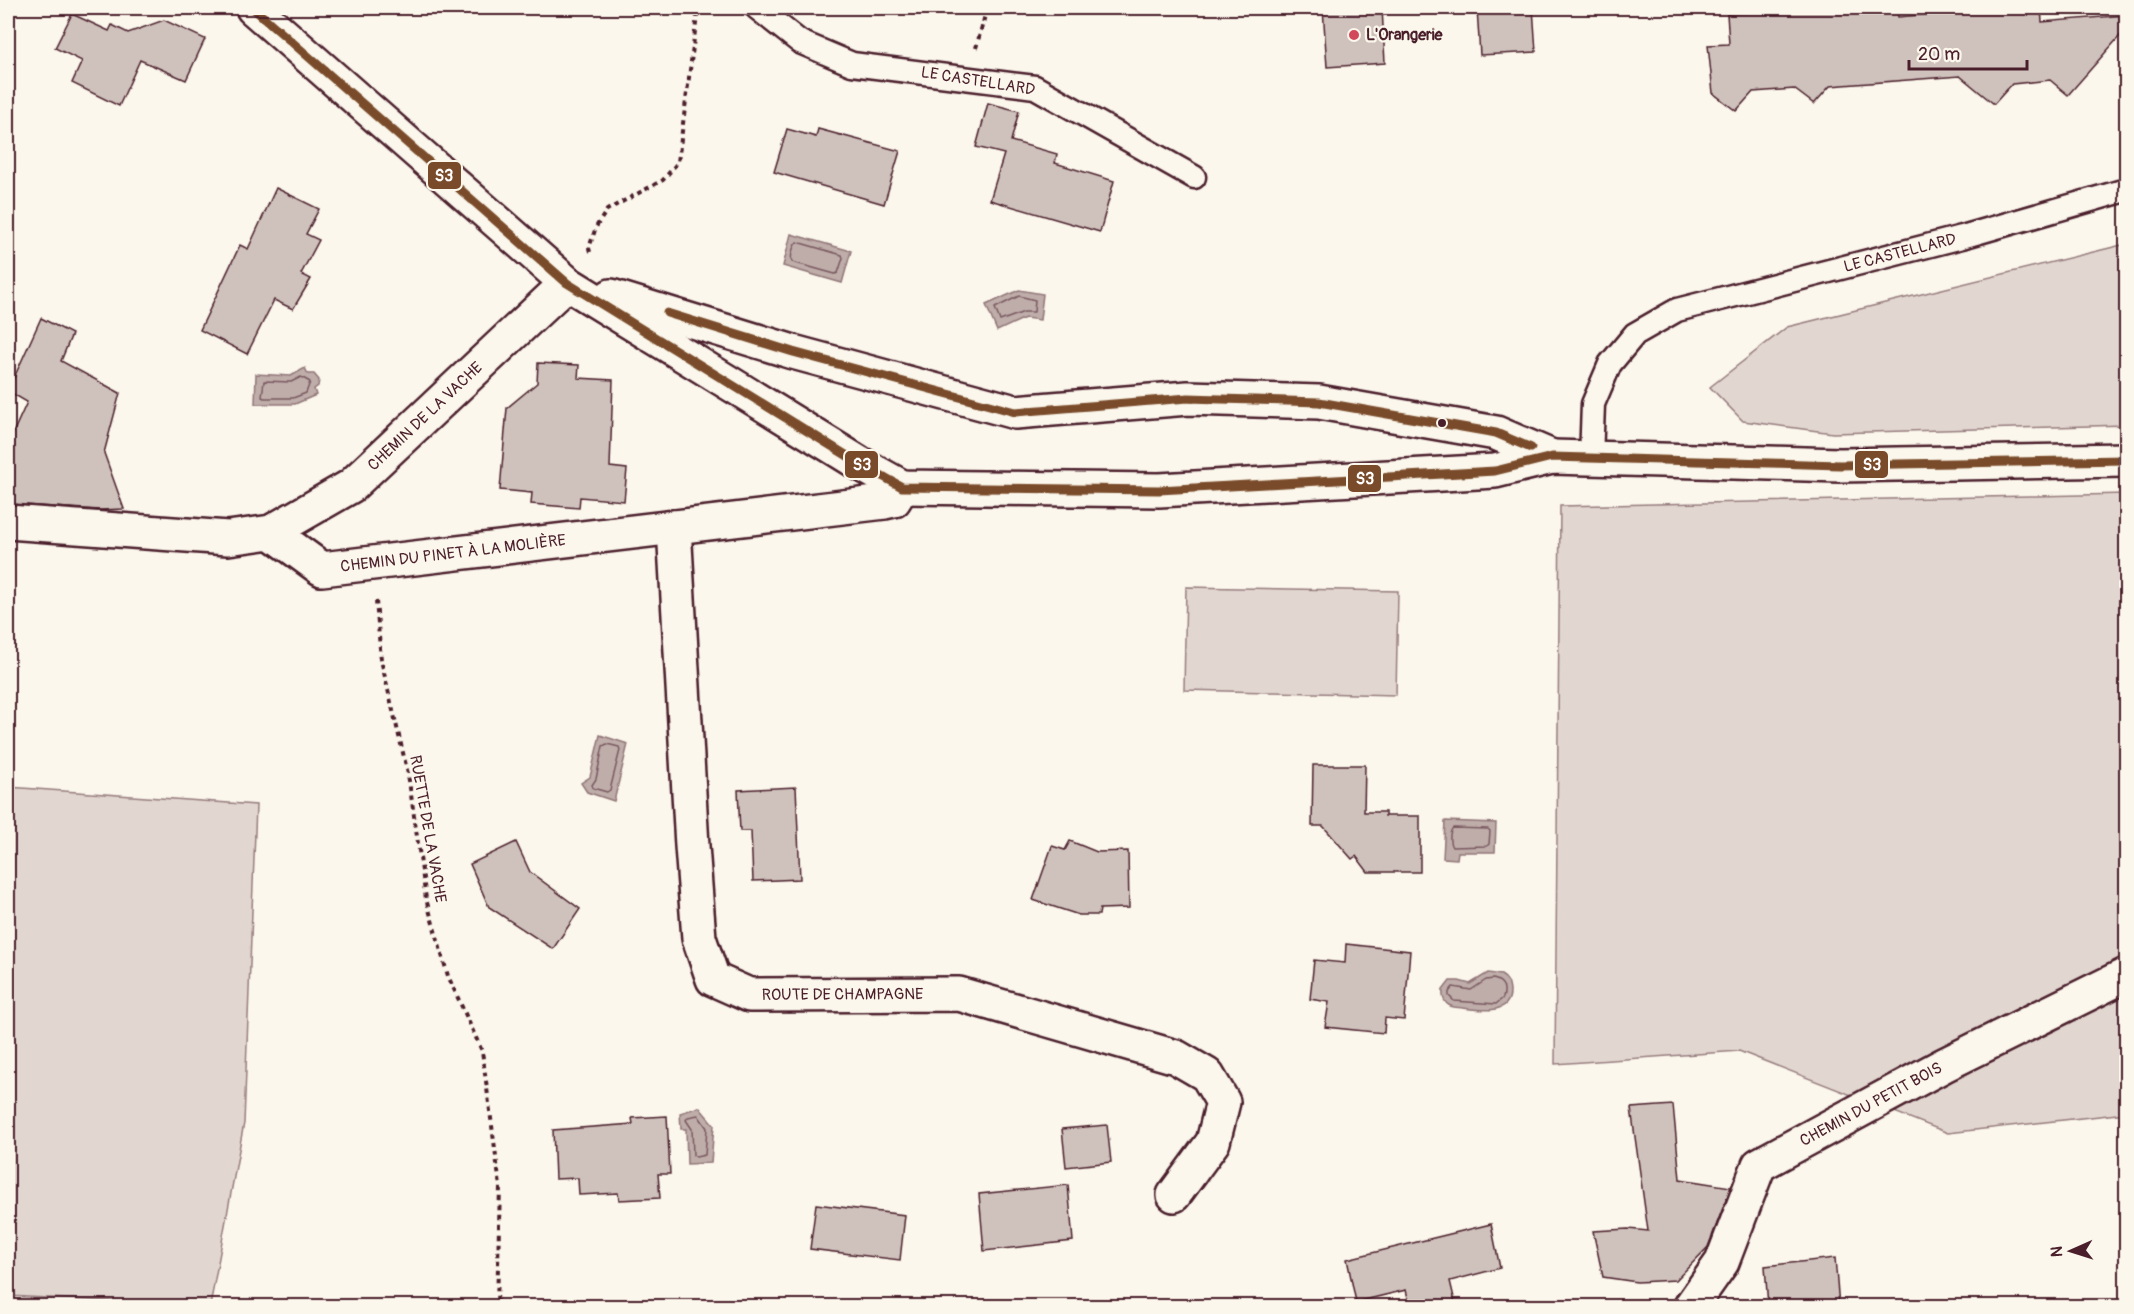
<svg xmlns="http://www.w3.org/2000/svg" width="2134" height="1314" font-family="Pangolin,sans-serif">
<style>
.green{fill:#e2d7d0;stroke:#967b7e;stroke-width:1.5}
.water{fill:#bfadaa;stroke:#907477;stroke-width:1.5}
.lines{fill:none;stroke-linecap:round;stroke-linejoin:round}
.shore{stroke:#79585e;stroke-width:1.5}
.building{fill:#cfc2bc;stroke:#4a1f2b;stroke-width:1.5}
.lane-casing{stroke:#4a1f2b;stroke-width:27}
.street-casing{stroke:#4a1f2b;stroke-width:38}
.secondary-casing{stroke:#4a1f2b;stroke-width:38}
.path{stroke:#4a1f2b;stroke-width:4;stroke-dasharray:4.5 4.5;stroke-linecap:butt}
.lane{stroke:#fbf7ec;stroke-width:22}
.street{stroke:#fbf7ec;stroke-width:33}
.secondary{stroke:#fbf7ec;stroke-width:33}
.bus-1-casing{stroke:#fbf7ec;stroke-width:14}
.bus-1{stroke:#7a4b2a;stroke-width:9}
.poi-dot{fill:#d1495b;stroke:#fbf7ec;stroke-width:2}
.bus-dot{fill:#4a1f2b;stroke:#fbf7ec;stroke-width:2}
.labels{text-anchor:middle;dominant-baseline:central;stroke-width:4.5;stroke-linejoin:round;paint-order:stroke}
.poi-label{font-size:16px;font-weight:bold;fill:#4a1f2b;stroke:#fbf7ec;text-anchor:start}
.street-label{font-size:16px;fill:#4a1f2b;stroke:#fbf7ec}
.line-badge{stroke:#fbf7ec;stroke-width:2}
.badge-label{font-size:16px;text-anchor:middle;font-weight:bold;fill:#fff}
</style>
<rect width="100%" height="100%" fill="#fbf7ec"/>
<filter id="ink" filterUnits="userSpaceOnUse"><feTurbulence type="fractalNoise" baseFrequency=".0167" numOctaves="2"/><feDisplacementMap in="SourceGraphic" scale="12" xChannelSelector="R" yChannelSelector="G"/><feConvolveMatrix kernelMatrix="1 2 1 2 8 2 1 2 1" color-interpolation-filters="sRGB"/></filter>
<g filter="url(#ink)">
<g class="green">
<polygon points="2126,244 2126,425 1833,433 1743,421 1710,387 1787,327"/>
<polygon points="2126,494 2126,1113 1948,1133 1739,1051 1555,1064 1560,506"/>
<polygon points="1186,587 1398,591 1396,695 1184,690"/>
<polygon points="8,787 256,805 244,1123 210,1306 8,1296"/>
</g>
<g class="water">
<polygon points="791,234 851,251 842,283 783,266"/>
<polygon points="1019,290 1043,294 1040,320 1025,318 997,331 986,305"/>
<polygon points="305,368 308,374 314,374 319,380 318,386 314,389 316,395 295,404 255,404 256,374 291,376"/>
<polygon points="600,735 628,744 614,801 587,792 581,783 590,777"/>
<polygon points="1445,821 1496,823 1495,852 1458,852 1457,859 1443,858"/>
<path d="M 1488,973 L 1501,975 C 1508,979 1509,983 1510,991 C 1511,1019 1471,1008 1454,1007 C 1445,1005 1442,998 1443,990 L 1450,981 L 1459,981 L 1470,984 Z"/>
<polygon points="699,1107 714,1125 711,1163 687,1164 686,1129 681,1129 680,1113"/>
</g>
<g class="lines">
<g class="shore">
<path d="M 797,242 L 842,255 L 843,258 L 838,273 L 835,274 L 792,262 C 790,257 793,246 797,242 Z"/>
<polygon points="1019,296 1035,300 1034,312 1024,312 1000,321 995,308"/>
<polygon points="301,377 310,382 306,393 293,398 264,398 262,397 264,381 291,382"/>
<polygon points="607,744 619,747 620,750 610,790 607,792 593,788 592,785 596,779 603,746"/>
<path d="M 1453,828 L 1488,829 L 1490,831 L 1489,844 L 1487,846 L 1452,847 C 1449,843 1449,831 1453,828 Z"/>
<path d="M 1493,979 C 1503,981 1506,988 1503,998 L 1496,1004 L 1454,1001 L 1449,996 L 1449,992 L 1453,987 L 1471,990 L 1486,980 Z"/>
<polygon points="698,1115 707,1128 705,1155 696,1157 693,1155 692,1129 686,1120 688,1117"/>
</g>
</g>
<g class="building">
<polygon points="1323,8 1382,8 1385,63 1327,67"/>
<polygon points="1477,8 1533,8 1536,52 1480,55"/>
<polygon points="1818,8 1862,8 1863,12 1897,10 1898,17 2003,8 2041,8 2042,22 2127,15 2127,28 2068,95 2050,80 2012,84 1994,104 1960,76 1830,86 1814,104 1794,89 1753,92 1736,111 1713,93 1708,45 1729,44 1727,14"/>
<polygon points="72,14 109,31 112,25 128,33 164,20 205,39 186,80 140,60 119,106 72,83 82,61 55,48"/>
<polygon points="988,103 1019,111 1011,141 1057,154 1055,163 1114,181 1100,232 990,200 1004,154 976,147"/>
<polygon points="787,129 816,137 818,129 900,151 884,204 774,172"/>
<polygon points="276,188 319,209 306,234 319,240 301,274 311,279 293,309 274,300 247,354 200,330 240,245 248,249"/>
<polygon points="41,318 72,334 61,361 120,393 104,453 124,509 100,510 8,504 8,444 27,402 8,391"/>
<polygon points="538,363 579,365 578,378 613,380 610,467 627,469 624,501 580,497 579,508 531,504 532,493 500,490 507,408 537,383"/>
<polygon points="1313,765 1365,765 1364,812 1385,812 1385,816 1420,816 1420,872 1368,872 1356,856 1352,859 1323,826 1312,826"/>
<polygon points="796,787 800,879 753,881 751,831 740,831 738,790"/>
<polygon points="1070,841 1097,852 1128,851 1129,908 1100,909 1099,915 1079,915 1033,900 1052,846 1065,850"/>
<polygon points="516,842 530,872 580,909 553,949 489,907 470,864"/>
<polygon points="1346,944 1410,951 1404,1020 1385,1018 1384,1033 1325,1027 1329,1002 1310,999 1314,960 1345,963"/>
<polygon points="1673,1105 1680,1179 1731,1187 1708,1247 1676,1280 1637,1282 1603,1277 1593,1231 1628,1229 1648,1231 1631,1108"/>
<polygon points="667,1116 670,1174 658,1174 660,1198 619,1200 618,1193 579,1195 578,1178 555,1179 553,1130 633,1124 632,1118"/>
<polygon points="1107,1125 1111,1162 1066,1167 1062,1129"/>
<polygon points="1068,1185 1073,1241 984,1251 979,1194"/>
<polygon points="816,1204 905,1215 900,1260 810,1249"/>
<polygon points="1491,1224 1500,1268 1450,1281 1456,1306 1410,1306 1406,1290 1356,1302 1347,1259"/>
<polygon points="1835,1258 1839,1306 1768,1306 1765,1266"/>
</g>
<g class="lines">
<g class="lane-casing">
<g id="lane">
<polyline points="757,8 800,42 852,64 1035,87 1194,177"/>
<path id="s1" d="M 1591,459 L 1593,404 L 1610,364 L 1635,334 L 1677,310 L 1962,237 L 2126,190"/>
</g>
</g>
<g class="street-casing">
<g id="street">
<path id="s2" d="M 8,522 L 228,538 L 271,532 L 351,486 L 567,283"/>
<path id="s3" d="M 674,527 L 692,846 L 699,938 L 713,979 L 749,995 L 959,994 L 1176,1057 L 1207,1075 L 1223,1102 L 1213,1142 L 1174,1195"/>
<path id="s4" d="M 271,532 L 322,569 L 885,502 L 894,500 L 902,487"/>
<path id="s5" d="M 1691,1306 L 1722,1262 L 1759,1165 L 1944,1065 L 2126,975"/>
</g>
</g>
<g class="secondary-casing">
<g id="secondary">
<polyline points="253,8 567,283 859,463 902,487 1159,490 1495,471 1552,457 1840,465 2126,460"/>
<polyline points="611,296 793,352 1015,412 1188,398 1319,402 1496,433 1552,457"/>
</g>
</g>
<g class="path">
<polyline points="976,48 987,8"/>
<polyline points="590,252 589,248 596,227 607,210 663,180 678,162 698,8"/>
<polyline points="376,601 381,660 408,774 426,899 448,976 482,1051 500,1186 497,1306"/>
</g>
<use href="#lane" class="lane"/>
<use href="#street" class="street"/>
<use href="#secondary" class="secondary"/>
<g class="bus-1-casing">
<g id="bus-1">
<polyline points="253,8 567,283 859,463 902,487 1159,490 1495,471 1552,457 1840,465 2126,460"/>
<polyline points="667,313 793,352 1015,412 1188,398 1319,402 1496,433 1531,448"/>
</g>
</g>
<use href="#bus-1" class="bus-1"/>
</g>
</g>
<circle class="poi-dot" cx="1354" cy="35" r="6"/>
<circle class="bus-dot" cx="1442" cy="423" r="5"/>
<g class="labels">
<g class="poi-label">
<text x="1366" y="35">L'Orangerie</text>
</g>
<g class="street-label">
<text transform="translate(978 81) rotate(9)">LE CASTELLARD</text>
<text stroke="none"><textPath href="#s1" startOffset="416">LE CASTELLARD</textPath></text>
<text stroke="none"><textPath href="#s2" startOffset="458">CHEMIN DE LA VACHE</textPath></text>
<text stroke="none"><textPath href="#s4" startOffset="195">CHEMIN DU PINET À LA MOLIÈRE</textPath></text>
<text transform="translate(428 829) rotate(80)">RUETTE DE LA VACHE</text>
<text stroke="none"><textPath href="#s3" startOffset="588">ROUTE DE CHAMPAGNE</textPath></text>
<text stroke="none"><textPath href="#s5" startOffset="285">CHEMIN DU PETIT BOIS</textPath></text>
</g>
</g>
<g class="line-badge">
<rect x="427" y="161" width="35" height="29" rx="6" fill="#7a4b2a"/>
<rect x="1854" y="450" width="35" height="29" rx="6" fill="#7a4b2a"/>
<rect x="844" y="450" width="35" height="29" rx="6" fill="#7a4b2a"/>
<rect x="1347" y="464" width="35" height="29" rx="6" fill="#7a4b2a"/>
</g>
<g class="badge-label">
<text x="444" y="181">S3</text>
<text x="1872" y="470">S3</text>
<text x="862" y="470">S3</text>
<text x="1365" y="484">S3</text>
</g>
<rect width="2134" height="1314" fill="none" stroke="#fbf7ec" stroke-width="30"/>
<rect x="15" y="15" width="2104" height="1284" fill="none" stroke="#4a1f2b" stroke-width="2" filter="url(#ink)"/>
<g transform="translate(2071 1251) rotate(267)" stroke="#fbf7ec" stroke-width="4.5" paint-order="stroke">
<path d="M0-4.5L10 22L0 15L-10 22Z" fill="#4a1f2b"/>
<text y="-9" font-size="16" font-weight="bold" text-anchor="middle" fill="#4a1f2b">N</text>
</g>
<path d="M1909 60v9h118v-9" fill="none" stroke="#4a1f2b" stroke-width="3"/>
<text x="1918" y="60" font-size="18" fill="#4a1f2b" stroke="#fbf7ec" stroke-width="4.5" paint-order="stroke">20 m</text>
</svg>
